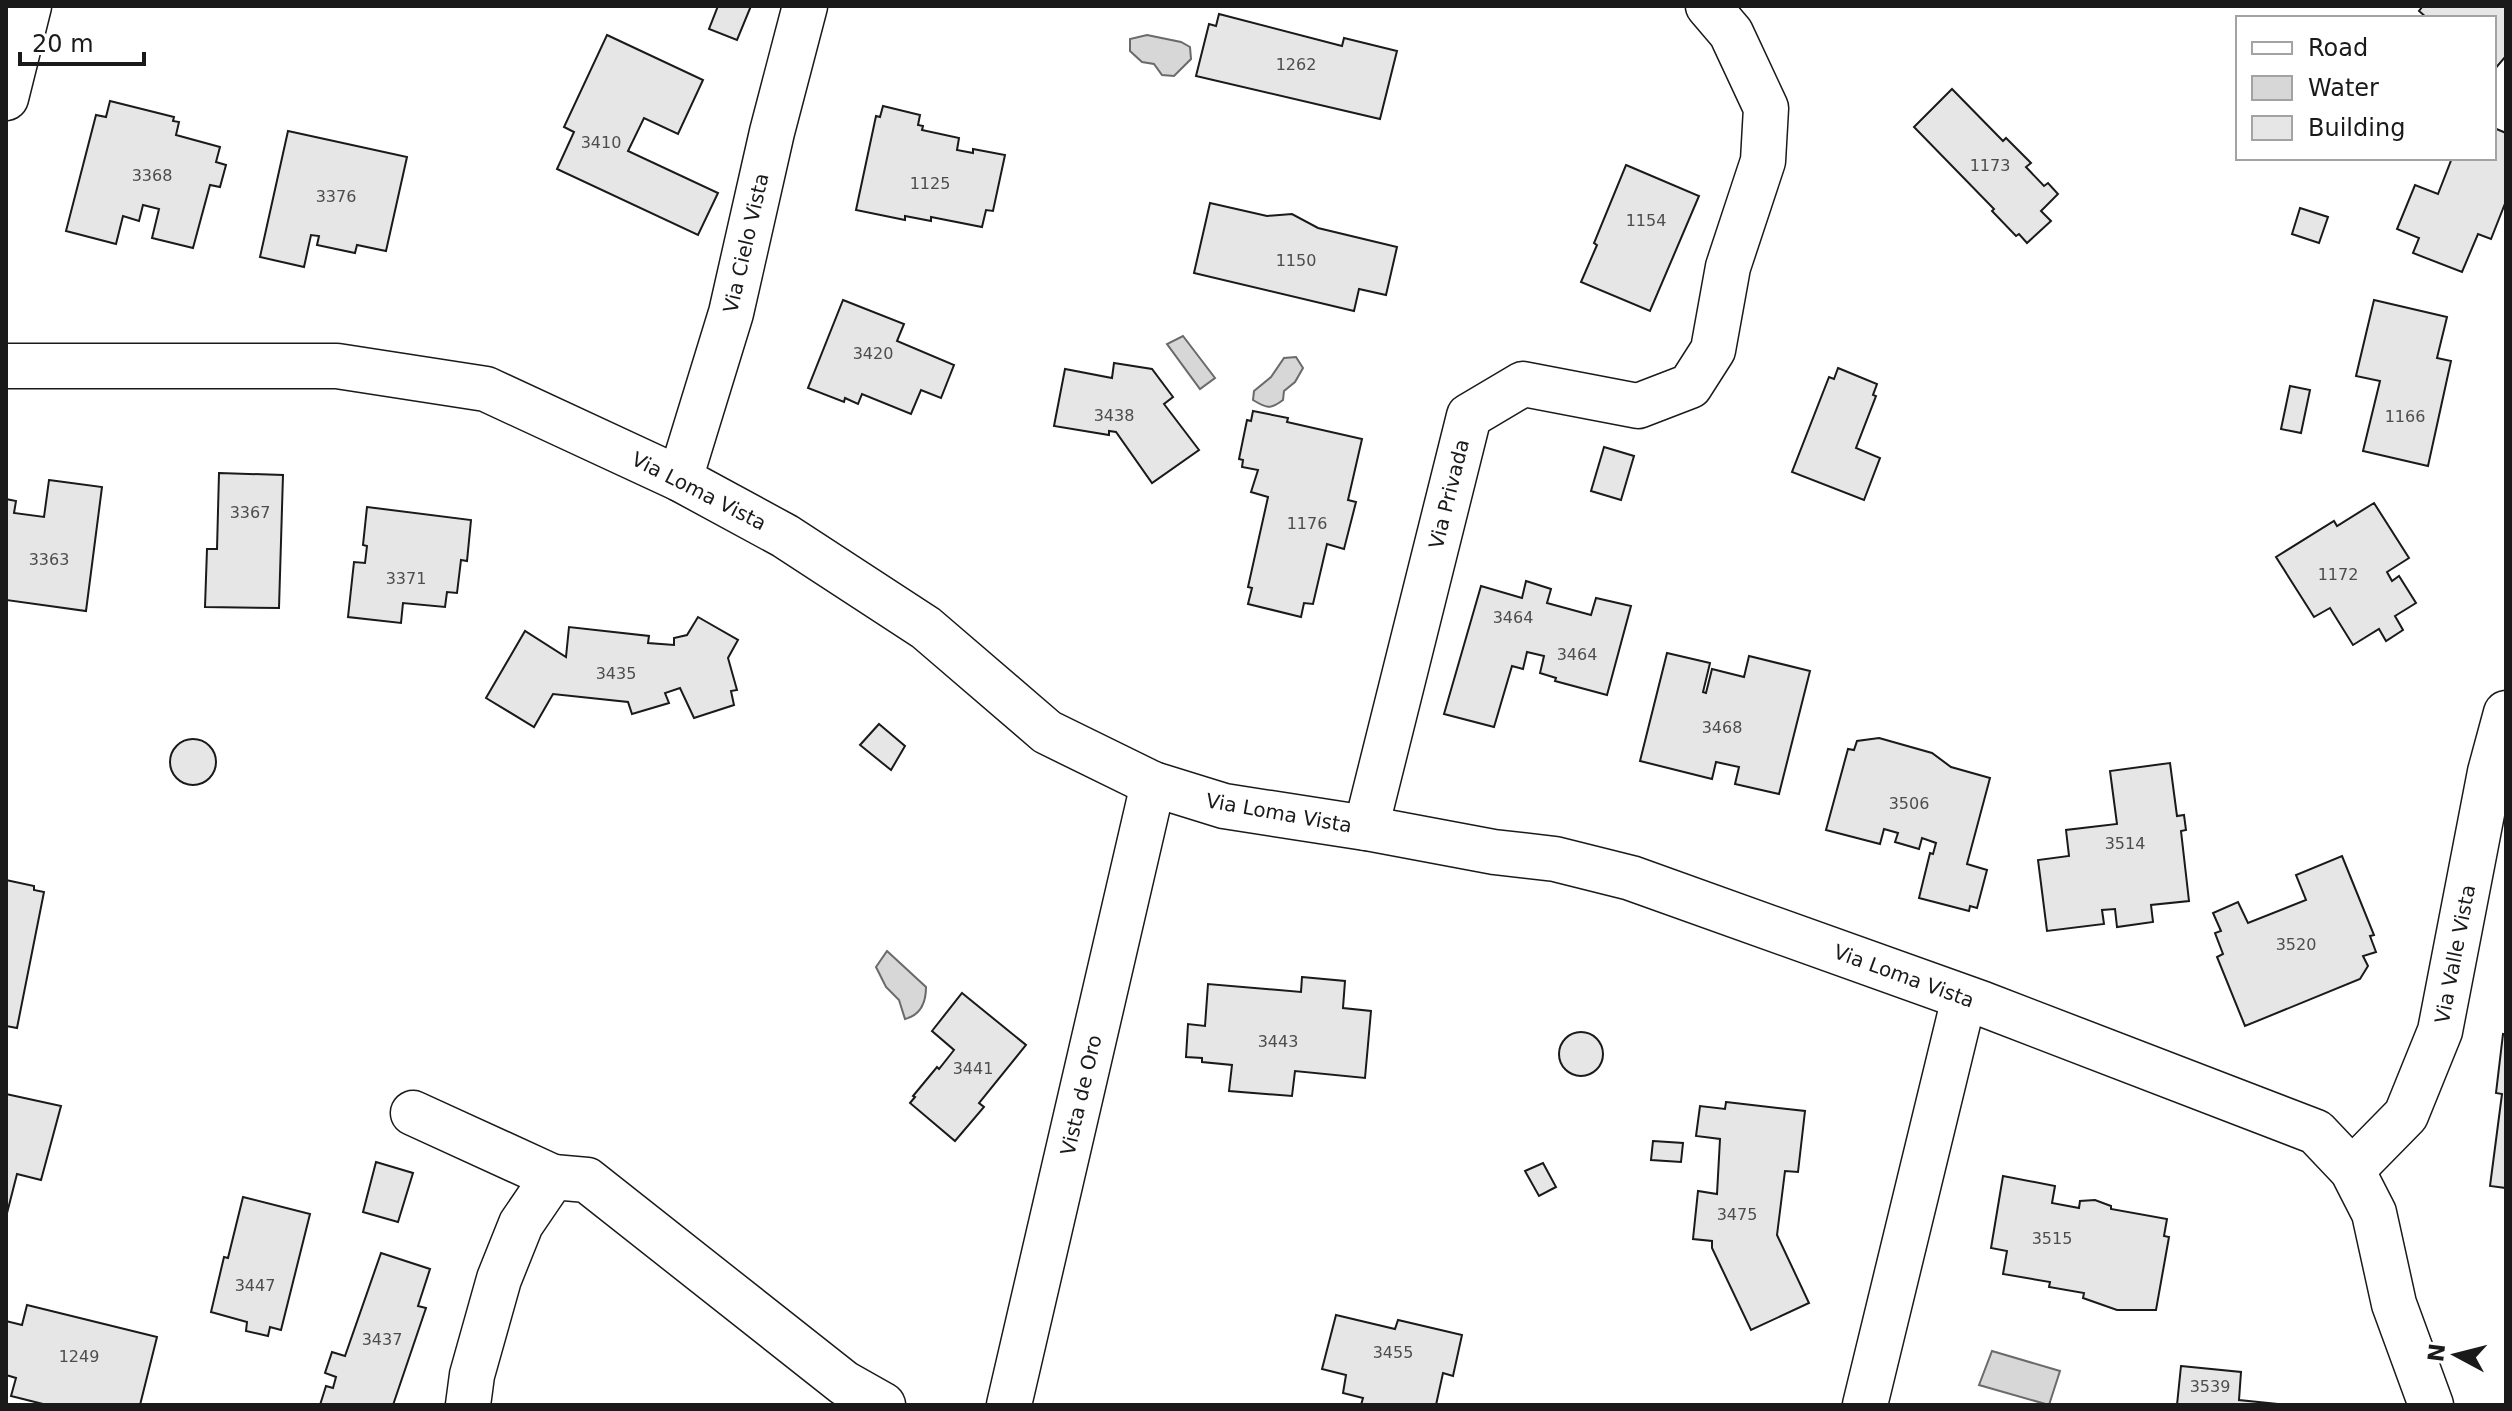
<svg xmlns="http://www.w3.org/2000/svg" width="2512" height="1411" font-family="'DejaVu Sans',sans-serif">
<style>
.water{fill:#d7d7d7;stroke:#6a6a6a;stroke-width:2}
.building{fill:#e6e6e6;stroke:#1a1a1a;stroke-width:2}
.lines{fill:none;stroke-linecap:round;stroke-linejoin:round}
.minor-casing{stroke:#1a1a1a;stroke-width:47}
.minor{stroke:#fff;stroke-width:44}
.labels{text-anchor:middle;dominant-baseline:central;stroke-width:6;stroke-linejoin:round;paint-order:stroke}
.number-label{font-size:16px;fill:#4d4d4d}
.street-label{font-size:20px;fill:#1a1a1a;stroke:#fff}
</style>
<rect width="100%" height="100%" fill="#fff"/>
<g class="water">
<polygon points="1147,35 1181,42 1190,47 1191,59 1174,76 1162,75 1154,64 1142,62 1130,51 1130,39"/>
<polygon points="1183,336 1215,378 1200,389 1167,344"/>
<path d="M 1296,357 L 1303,368 L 1295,382 L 1284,391 L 1283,400 C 1270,410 1266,408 1253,400 L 1254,391 L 1271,377 L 1284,358 Z"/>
<path d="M 887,951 L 926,987 C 926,1003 921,1015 905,1019 L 899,1000 L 886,987 L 876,967 Z"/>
<polygon points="1992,1351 2060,1371 2049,1405 1979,1385"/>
</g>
<g class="building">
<polygon points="718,6 751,6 737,40 709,29"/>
<polygon points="2423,6 2506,6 2506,56 2494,70 2494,18 2427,18 2419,11"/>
<polygon points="1219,14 1342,46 1344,38 1397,51 1380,119 1196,76 1209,24 1216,26"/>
<polygon points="607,35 703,80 678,134 644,118 628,151 718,193 698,235 557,169 574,132 564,127"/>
<polygon points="1952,89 2003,141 2006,138 2031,163 2026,167 2044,186 2048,183 2058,194 2041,211 2051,221 2027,243 2019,234 2016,236 1992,211 1994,209 1914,127"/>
<polygon points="110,101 174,117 173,121 179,122 176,135 220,147 216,162 226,165 220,187 210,185 193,248 152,238 159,209 143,205 139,221 123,216 116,244 66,231 96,115 106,117"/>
<polygon points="883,106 920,115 918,125 923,126 922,130 959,138 957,150 973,153 973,149 1005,155 993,211 986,210 982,227 931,217 931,221 905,216 905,220 856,210 876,116 880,117"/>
<polygon points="2494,128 2506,133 2506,201 2491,239 2478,234 2462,272 2413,253 2419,238 2397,229 2415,185 2438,194 2452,158 2494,158"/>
<polygon points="288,131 407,157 386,251 357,245 355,253 317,245 319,236 311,235 304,267 260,257"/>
<polygon points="1626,165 1699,196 1650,311 1581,282 1597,245 1594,243"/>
<polygon points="1210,203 1267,216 1292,214 1318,228 1397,247 1386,295 1359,289 1354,311 1194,273"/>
<polygon points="2300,208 2328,217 2319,243 2292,234"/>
<polygon points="843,300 904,324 897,341 954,365 941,398 921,390 911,414 862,394 858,404 845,398 844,402 808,388"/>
<polygon points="2374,300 2447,317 2437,358 2451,361 2428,466 2363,451 2380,381 2356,376"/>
<polygon points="1114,363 1152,369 1173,397 1164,404 1199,450 1152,483 1116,432 1109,431 1109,435 1054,426 1065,369 1112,378"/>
<polygon points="1838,368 1877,384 1873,395 1876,396 1856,448 1880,458 1864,500 1792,472 1829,377 1834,379"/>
<polygon points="2290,386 2310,390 2301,433 2281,429"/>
<polygon points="1253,411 1288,418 1287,422 1362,439 1348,500 1356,502 1344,549 1327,544 1313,604 1304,603 1301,617 1248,604 1252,588 1248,587 1268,497 1251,492 1258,470 1242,467 1243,460 1239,459 1247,420 1251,421"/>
<polygon points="1604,447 1634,456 1621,500 1591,491"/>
<polygon points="219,473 283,475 279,608 205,607 207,549 217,549"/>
<polygon points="49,480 102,487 86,611 6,600 6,499 16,501 14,513 44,517"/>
<polygon points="2374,503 2409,558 2387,572 2392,581 2399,576 2416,603 2395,616 2403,630 2386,641 2379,629 2353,645 2330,608 2314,617 2276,557 2334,521 2337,526"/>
<polygon points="367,507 471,520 467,561 461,560 457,593 447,592 445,607 403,603 401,623 348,617 354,562 365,563 367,546 363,545"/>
<polygon points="1526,581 1551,589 1547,603 1591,615 1596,598 1631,606 1607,695 1555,681 1556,678 1540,673 1544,656 1527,652 1523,669 1512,666 1494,727 1444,714 1481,586 1522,598"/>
<polygon points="698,617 738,640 728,658 737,690 731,691 734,705 694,718 680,688 665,693 669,703 632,714 628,702 553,694 534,727 486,698 525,631 566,657 569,627 649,636 648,643 674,645 674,638 687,635"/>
<polygon points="1667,653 1710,663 1703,692 1706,693 1712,669 1744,677 1749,656 1810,671 1779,794 1735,784 1739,767 1716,762 1712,779 1640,761"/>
<polygon points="879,724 905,746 891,770 860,745"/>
<polygon points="1879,738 1932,753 1951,767 1990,778 1967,864 1987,870 1977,908 1970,906 1969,911 1919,898 1930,853 1933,854 1936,843 1922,838 1919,849 1895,842 1898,833 1884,829 1880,844 1826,830 1848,749 1854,750 1857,741"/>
<circle cx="193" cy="762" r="23"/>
<polygon points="2170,763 2177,816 2184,815 2186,830 2181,831 2189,901 2151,905 2153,922 2117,927 2115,909 2102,910 2104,924 2047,931 2038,860 2069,856 2066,830 2117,824 2110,771"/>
<polygon points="2342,856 2374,935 2370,936 2376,952 2363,956 2368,966 2360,979 2245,1026 2217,957 2223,954 2215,933 2221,931 2213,913 2238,902 2248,923 2306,900 2296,875"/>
<polygon points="6,880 34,886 34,890 44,892 17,1028 6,1026"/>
<polygon points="1302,977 1345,981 1343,1008 1371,1011 1365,1078 1295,1071 1292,1096 1229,1091 1232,1065 1202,1062 1202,1058 1186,1057 1188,1024 1205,1026 1208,984 1301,992"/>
<polygon points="962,993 1026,1045 979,1103 984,1107 955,1141 910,1103 915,1097 913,1096 937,1067 939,1069 954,1050 932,1031"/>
<circle cx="1581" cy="1054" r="22"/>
<polygon points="2503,1034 2506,1035 2506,1188 2490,1186 2502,1094 2496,1093"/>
<polygon points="6,1094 61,1106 41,1180 17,1174 6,1217"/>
<polygon points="1726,1102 1805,1111 1798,1172 1785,1171 1777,1235 1809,1303 1751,1330 1712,1248 1712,1241 1693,1239 1698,1191 1717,1194 1720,1139 1696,1136 1700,1106 1725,1109"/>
<polygon points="1653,1141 1683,1143 1681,1162 1651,1160"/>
<polygon points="376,1162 413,1173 398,1222 363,1212"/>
<polygon points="1543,1163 1556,1187 1539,1196 1525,1171"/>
<polygon points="2003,1176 2055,1186 2052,1203 2079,1208 2080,1201 2095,1200 2111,1206 2111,1209 2167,1219 2164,1236 2169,1237 2156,1310 2117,1310 2083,1298 2084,1293 2049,1287 2050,1282 2003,1274 2007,1251 1991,1248"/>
<polygon points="243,1197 310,1214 281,1330 270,1327 268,1336 246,1331 247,1322 211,1312 224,1257 228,1258"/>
<polygon points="381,1253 430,1269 418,1306 426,1308 393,1405 320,1405 326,1386 333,1388 336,1377 325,1373 332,1352 345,1356"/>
<polygon points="27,1305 157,1337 140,1405 47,1405 11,1396 16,1378 6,1375 6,1321 22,1325"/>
<polygon points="1336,1315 1395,1329 1398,1320 1462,1335 1453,1376 1443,1373 1436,1405 1361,1405 1363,1398 1343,1393 1346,1375 1322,1369"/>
<polygon points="2181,1366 2241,1372 2239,1400 2289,1405 2177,1405"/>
</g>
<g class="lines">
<g class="minor-casing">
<g id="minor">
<polyline points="6,98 29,6"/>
<polyline points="6,366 337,366 486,389 680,479 785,536 926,628 1047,732 1153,784 1224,806 1366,828 1494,852 1555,859 1631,878 1983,1004 2316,1132 2352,1170 2374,1213 2394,1304 2431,1405"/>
<polyline points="680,479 731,313 772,132 805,6"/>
<polyline points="1366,828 1469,416 1523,384 1638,406 1690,386 1713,350 1728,267 1763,161 1766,108 1731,33 1708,6"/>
<polyline points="413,1113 553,1177"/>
<polyline points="2352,1170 2406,1115 2440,1031 2490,772 2506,713"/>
<polyline points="468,1405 472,1375 499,1279 521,1224 553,1177 587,1180 844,1383 883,1405"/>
<polyline points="1009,1405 1153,784"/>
<polyline points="1865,1405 1964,998"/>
</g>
</g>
<use href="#minor" class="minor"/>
</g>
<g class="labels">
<g class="number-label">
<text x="1296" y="64">1262</text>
<text x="601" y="142">3410</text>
<text x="1990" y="165">1173</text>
<text x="152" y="175">3368</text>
<text x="930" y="183">1125</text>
<text x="336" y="196">3376</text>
<text x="1646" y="220">1154</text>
<text x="1296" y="260">1150</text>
<text x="873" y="353">3420</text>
<text x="1114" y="415">3438</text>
<text x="2405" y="416">1166</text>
<text x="250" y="512">3367</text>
<text x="1307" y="523">1176</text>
<text x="49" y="559">3363</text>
<text x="2338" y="574">1172</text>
<text x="406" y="578">3371</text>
<text x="1513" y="617">3464</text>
<text x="1577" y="654">3464</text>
<text x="616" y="673">3435</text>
<text x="1722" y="727">3468</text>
<text x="1909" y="803">3506</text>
<text x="2125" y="843">3514</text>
<text x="2296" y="944">3520</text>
<text x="1278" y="1041">3443</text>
<text x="973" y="1068">3441</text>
<text x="1737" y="1214">3475</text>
<text x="2052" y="1238">3515</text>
<text x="255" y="1285">3447</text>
<text x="382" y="1339">3437</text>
<text x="1393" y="1352">3455</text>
<text x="79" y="1356">1249</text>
<text x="2210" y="1386">3539</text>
</g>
<g class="street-label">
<text transform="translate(746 243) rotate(-77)">Via Cielo Vista</text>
<text transform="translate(699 491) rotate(27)">Via Loma Vista</text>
<text transform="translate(1449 494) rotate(-76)">Via Privada</text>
<text transform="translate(1279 813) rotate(10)">Via Loma Vista</text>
<text transform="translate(2455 954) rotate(-79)">Via Valle Vista</text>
<text transform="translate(1904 976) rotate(20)">Via Loma Vista</text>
<text transform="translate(1081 1095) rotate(-77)">Vista de Oro</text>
</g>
</g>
<rect width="2512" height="1411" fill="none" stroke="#1a1a1a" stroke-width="16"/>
<rect x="2236" y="16" width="260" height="144" fill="#ffffff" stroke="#a3a3a3" stroke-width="2"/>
<rect x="2252" y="42" width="40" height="12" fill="#ffffff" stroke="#a3a3a3" stroke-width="2"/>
<text x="2308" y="56" font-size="24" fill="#1a1a1a">Road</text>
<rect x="2252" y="76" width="40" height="24" fill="#d7d7d7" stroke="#a3a3a3" stroke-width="2"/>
<text x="2308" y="96" font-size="24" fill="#1a1a1a">Water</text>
<rect x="2252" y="116" width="40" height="24" fill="#e6e6e6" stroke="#a3a3a3" stroke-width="2"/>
<text x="2308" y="136" font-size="24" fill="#1a1a1a">Building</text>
<g transform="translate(2456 1355) rotate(277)" stroke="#ffffff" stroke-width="6" paint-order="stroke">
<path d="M0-6L14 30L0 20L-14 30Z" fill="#1a1a1a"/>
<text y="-12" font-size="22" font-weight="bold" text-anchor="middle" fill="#1a1a1a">N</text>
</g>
<path d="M20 52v12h124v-12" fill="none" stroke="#1a1a1a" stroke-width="4"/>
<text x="32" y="52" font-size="24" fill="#1a1a1a" stroke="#ffffff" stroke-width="6" paint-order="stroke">20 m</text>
</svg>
